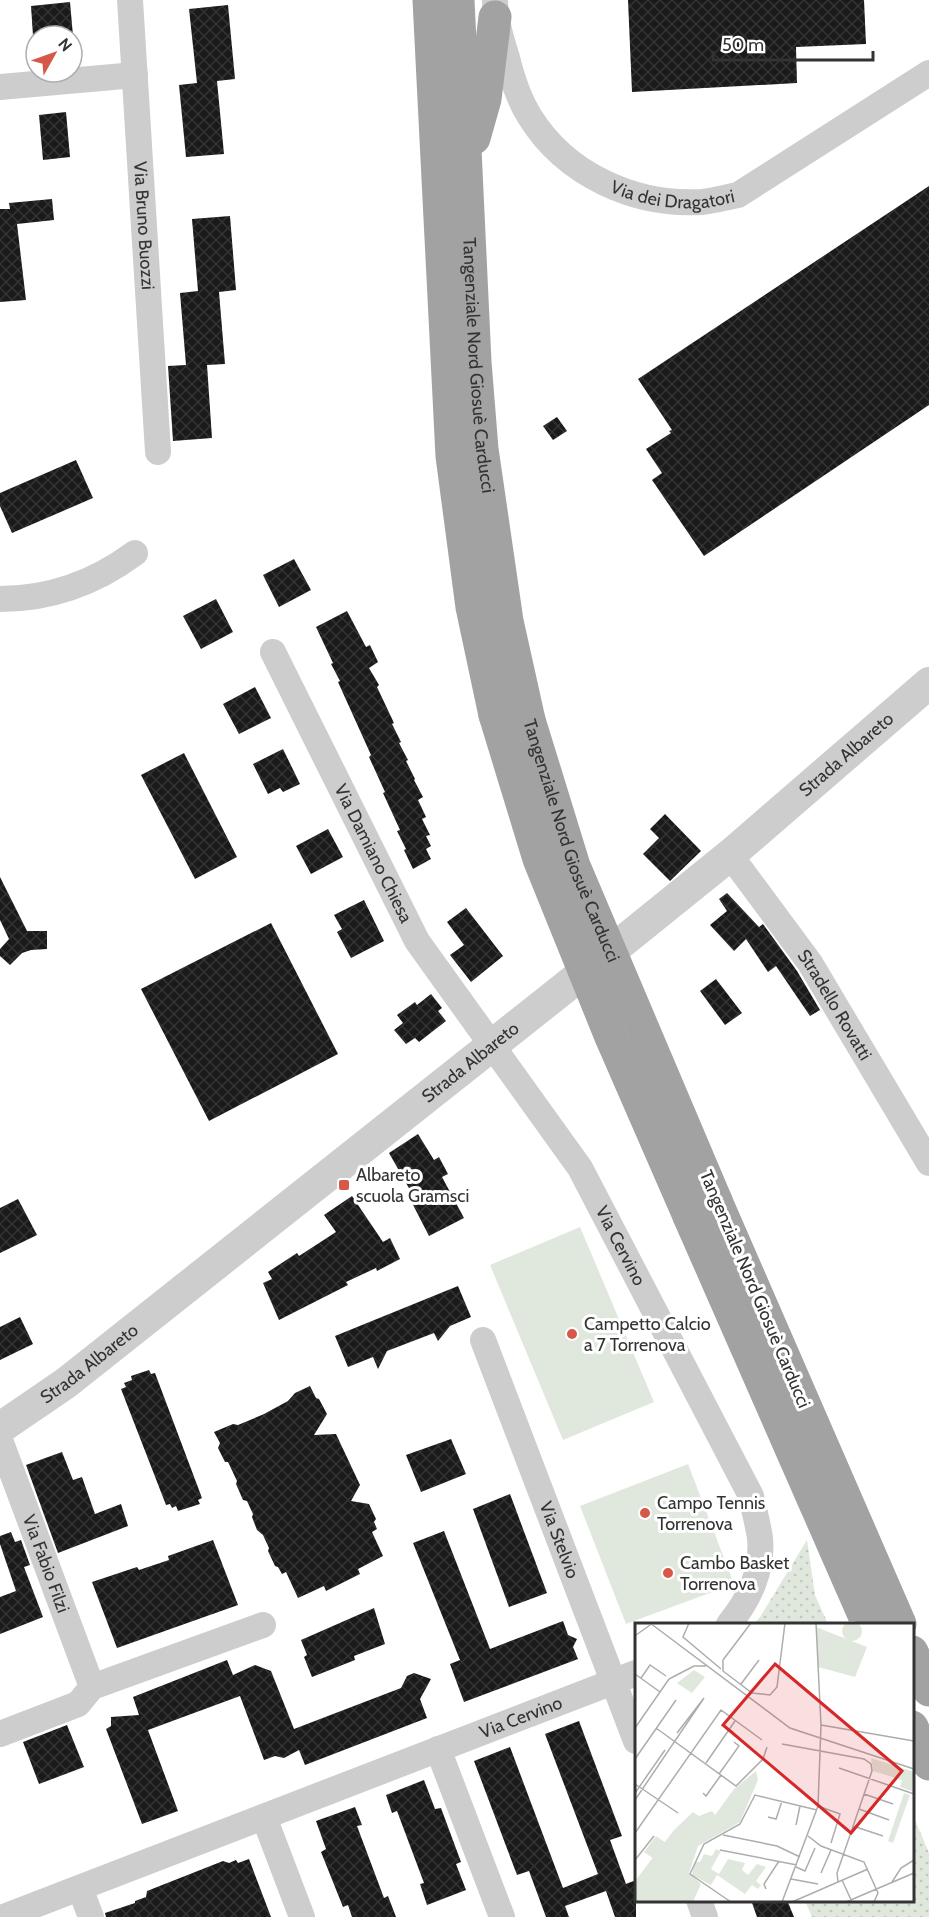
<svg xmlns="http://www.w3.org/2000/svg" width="929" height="1917" font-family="Cabin,sans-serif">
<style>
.grass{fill:#e0e8dd}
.park{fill:url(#park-dots)}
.building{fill:url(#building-cross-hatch)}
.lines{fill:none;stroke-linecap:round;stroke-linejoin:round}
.minor{stroke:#cdcdcd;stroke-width:26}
.tertiary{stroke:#cdcdcd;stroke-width:32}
.trunk{stroke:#a2a2a2;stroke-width:33}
.trunk-bridge{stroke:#a2a2a2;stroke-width:33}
.poi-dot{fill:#d65948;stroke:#fff;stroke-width:2}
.labels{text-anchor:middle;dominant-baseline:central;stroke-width:6;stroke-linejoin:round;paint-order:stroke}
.street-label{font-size:18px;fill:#333;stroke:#fff}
.poi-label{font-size:18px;fill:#333;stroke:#fff;text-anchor:start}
.inset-road{fill:none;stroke:#adadad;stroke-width:1.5}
.view{fill:#d62828;fill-opacity:0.15;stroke:#d62828;stroke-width:3}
.inset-edge{fill:none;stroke:#333;stroke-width:3}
</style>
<defs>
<pattern id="park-dots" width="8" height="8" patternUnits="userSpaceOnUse" patternTransform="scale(1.5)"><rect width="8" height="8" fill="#e0e8dd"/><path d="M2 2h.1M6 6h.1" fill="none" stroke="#c1c7be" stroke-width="1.8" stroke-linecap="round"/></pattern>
<pattern id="building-cross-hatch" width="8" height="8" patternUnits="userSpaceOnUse" patternTransform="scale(1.5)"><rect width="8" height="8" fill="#1a1a1a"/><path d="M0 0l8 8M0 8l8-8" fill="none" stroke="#333"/></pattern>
</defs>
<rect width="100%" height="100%" fill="#fff"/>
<g class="grass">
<polygon points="580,1227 654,1402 563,1440 490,1265"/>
<polygon points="688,1464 734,1584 626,1624 580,1506"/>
</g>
<g class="park">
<polygon points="807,1540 815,1595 828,1624 754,1624 760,1617"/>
<polygon points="913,1815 929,1853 929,1917 812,1917 805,1901 912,1900"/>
</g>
<g class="building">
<polygon points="628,0 864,0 866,44 796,47 797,83 632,92"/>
<polygon points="70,2 73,36 33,36 31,6"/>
<polygon points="228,5 235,79 217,81 224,154 186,157 179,85 197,83 189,9"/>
<polygon points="66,112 70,157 43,160 39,115"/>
<polygon points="929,186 929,405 704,556 652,480 662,473 646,449 671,433 669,431 672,430 638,379"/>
<polygon points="52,199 54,220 17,224 26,300 0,302 0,209 10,209 9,203"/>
<polygon points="230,216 236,290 219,292 225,364 207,365 212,438 173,441 168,366 186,365 180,293 198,291 192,219"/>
<polygon points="557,417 567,431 553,440 543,426"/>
<polygon points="76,460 93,498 12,533 0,506 0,493"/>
<polygon points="294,559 311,590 279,607 263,575"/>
<polygon points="216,599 233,632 201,649 183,616"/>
<polygon points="347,611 366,647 370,645 378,662 369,668 379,685 377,687 394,723 392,724 401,742 399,743 408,760 406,761 415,779 414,780 423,797 418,800 426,817 422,819 430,835 426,836 431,846 426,849 431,859 413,869 404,850 406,849 397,831 400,830 383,793 385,792 369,757 371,755 338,682 340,681 331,664 333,663 316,627"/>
<polygon points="255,687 271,718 239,734 223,704"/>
<polygon points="283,749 300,784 283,792 280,788 268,794 253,764"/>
<polygon points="184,753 237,857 195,879 141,775"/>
<polygon points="665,814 701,851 670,881 643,854 659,838 650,829"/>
<polygon points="328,829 343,857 311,874 296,846"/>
<polygon points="0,877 27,931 47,931 47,949 31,950 22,953 10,965 0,956 0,949 9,939 0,920"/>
<polygon points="727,893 759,927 763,924 797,971 820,1010 810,1016 776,966 768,972 746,939 734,951 710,925 727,911 719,899"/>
<polygon points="364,900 384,941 351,958 337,932 342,929 334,915"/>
<polygon points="466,908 503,956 471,982 450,955 464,945 447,922"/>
<polygon points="271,923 338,1054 209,1121 141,989"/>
<polygon points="716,979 742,1013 725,1025 700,991"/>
<polygon points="431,994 442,1008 438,1011 446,1021 419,1042 415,1038 406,1044 394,1030 403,1023 397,1015 415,1002 417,1005"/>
<polygon points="418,1134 434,1160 439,1157 448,1174 442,1177 464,1218 429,1236 410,1199 414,1197 389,1153"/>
<polygon points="352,1196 383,1242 390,1238 400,1259 377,1271 376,1268 346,1282 348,1285 279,1320 263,1283 272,1279 268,1272 297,1253 299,1256 336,1232 324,1215"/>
<polygon points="18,1199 37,1235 0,1253 0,1208"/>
<polygon points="458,1286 471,1317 450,1326 438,1341 434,1333 387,1351 378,1369 373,1357 348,1367 335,1336"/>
<polygon points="20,1317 33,1344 0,1360 0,1327"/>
<polygon points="149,1370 151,1374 155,1373 202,1498 198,1500 200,1504 178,1511 176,1506 172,1508 170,1504 166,1505 121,1389 126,1387 124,1383 132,1380 131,1376"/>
<polygon points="310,1386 316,1398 319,1399 327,1414 314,1435 336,1434 360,1485 351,1501 369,1504 376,1519 374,1522 377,1529 372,1532 383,1556 358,1569 360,1574 326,1591 324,1586 298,1598 286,1572 282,1574 278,1567 275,1566 268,1551 269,1548 263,1535 257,1530 252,1517 253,1514 247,1501 243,1500 236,1484 237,1481 228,1462 225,1462 218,1448 220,1443 214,1432 233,1424 238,1425 264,1414 288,1401 295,1393"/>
<polygon points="451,1439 466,1474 421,1492 406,1455"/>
<polygon points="62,1452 73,1480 82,1477 95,1514 121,1504 128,1526 58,1553 26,1465"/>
<polygon points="510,1494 547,1593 509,1607 473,1509"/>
<polygon points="444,1531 490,1649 563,1621 568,1635 577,1639 573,1647 578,1659 464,1702 450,1664 460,1660 413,1543"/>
<polygon points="11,1532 15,1542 21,1540 30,1565 24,1567 43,1617 0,1634 0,1597 16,1591 0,1544 0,1536"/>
<polygon points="213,1540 238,1605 117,1648 92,1582 137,1567 139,1570 169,1560 168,1556"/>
<polygon points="374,1608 385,1644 354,1656 355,1660 312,1677 304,1657 307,1655 301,1640"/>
<polygon points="227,1660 233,1675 255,1665 271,1671 294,1729 401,1688 407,1676 414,1673 431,1679 420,1699 427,1718 305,1765 299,1750 284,1758 275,1756 264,1760 240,1696 148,1730 178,1811 142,1824 106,1729 111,1726 111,1717 139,1715 133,1697"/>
<polygon points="579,1721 622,1836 610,1840 626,1884 636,1880 636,1917 615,1917 606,1891 565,1906 569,1917 546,1917 529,1871 517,1875 474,1761 510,1747 563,1888 598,1874 545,1734"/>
<polygon points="67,1725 84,1767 39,1784 23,1742"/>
<polygon points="424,1780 435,1809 441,1808 461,1862 456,1864 466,1890 427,1905 420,1884 424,1883 397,1811 392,1813 386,1795"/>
<polygon points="355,1807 362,1825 357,1826 384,1898 388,1896 396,1917 352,1917 348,1905 343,1907 321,1852 326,1849 316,1821"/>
<polygon points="249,1859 271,1917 106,1917 105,1913 135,1903 135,1901 146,1897 147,1891 223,1861 229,1863 236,1860 238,1863"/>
<polygon points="751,1900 787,1900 794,1917 757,1917"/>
</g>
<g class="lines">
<g class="minor">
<path id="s1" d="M 130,0 L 158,452"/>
<path id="s2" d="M 495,0 C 495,20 501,38 507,58 C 512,78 519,100 530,117 C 566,175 635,206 702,202 C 714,201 727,197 738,195 L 929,73"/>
<polyline points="0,87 135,75"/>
<path d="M 0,599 C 50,599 96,582 135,553"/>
<path id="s3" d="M 273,652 L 417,941 L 580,1168 L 751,1496 C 754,1510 758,1524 760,1538 C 763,1570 749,1600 729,1624"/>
<path id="s4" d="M 730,855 L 810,963 L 929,1163"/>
<path id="s5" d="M 483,1340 L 636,1741"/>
<path id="s6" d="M 0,1440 L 92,1687 L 78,1704 L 0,1734"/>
<polyline points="92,1687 263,1625"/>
<polyline points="438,1749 502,1917"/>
<polyline points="264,1817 302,1917"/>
<polyline points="80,1888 91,1917"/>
<polyline points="699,1900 705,1917"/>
<path id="s7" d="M 4,1917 L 636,1673"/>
</g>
<path class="tertiary" id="s8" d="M 0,1428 L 66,1383 L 626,939 L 730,855 L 929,683"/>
<g class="trunk">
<polyline points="429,0 452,456 472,607 495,715"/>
<path id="s9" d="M 458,0 L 475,362 L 482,449 L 507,621 L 529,720"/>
<polyline points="474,138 485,99 495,17"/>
<polyline points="716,1201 900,1624"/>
<polyline points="689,1216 868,1624"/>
<polyline points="912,1652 929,1690"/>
<polyline points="912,1727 929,1764"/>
</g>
<g class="trunk-bridge">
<polyline points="495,715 539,859 611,1037 689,1216"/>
<path id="s10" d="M 529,720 L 574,866 L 716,1201"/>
</g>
</g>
<g class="poi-dot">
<rect x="338" y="1179" width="12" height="12" rx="3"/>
<circle cx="572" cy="1334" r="6"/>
<circle cx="645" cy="1513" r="6"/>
<circle cx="668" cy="1573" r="6"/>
</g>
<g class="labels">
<g class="street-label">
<text stroke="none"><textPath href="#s2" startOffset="294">Via dei Dragatori</textPath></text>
<text stroke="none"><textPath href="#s1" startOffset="226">Via Bruno Buozzi</textPath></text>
<text stroke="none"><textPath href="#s9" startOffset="366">Tangenziale Nord Giosuè Carducci</textPath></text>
<text stroke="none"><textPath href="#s8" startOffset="1082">Strada Albareto</textPath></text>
<text stroke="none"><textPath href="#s10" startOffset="128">Tangenziale Nord Giosuè Carducci</textPath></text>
<text stroke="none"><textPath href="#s3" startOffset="225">Via Damiano Chiesa</textPath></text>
<text stroke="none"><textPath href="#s4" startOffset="183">Stradello Rovatti</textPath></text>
<text stroke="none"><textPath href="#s8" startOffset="596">Strada Albareto</textPath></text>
<text stroke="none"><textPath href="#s3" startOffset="690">Via Cervino</textPath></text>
<text transform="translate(755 1289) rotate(67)">Tangenziale Nord Giosuè Carducci</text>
<text stroke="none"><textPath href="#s8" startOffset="110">Strada Albareto</textPath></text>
<text stroke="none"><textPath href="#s5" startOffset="214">Via Stelvio</textPath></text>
<text stroke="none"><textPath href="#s6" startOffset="132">Via Fabio Filzi</textPath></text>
<text stroke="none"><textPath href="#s7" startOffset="554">Via Cervino</textPath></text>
</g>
<g class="poi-label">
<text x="356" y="1175">Albareto<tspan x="356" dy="21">scuola Gramsci</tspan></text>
<text x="584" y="1324">Campetto Calcio<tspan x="584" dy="21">a 7 Torrenova</tspan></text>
<text x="657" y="1503">Campo Tennis<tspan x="657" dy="21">Torrenova</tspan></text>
<text x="680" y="1563">Cambo Basket<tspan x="680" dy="21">Torrenova</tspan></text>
</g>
</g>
<g transform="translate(635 1623)">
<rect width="279" height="279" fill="#fff"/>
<path d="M207 8a10 10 0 1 1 20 0a10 10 0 1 1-20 0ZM 21,213 L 31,220 L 19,236 L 9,229 Z" fill="#e0e8dd"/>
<path d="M 181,4 L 232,24 L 220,54 L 183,44 ZM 59,47 L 70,54 L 57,70 L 42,60 ZM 236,135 L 279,149 L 279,169 L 265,164 L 267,157 L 238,148 ZM 121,148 L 123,157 L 105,199 L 63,223 L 54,250 L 66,261 L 58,279 L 0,279 L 0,258 L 39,207 L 58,189 L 64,193 L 77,188 L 80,192 L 99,166 ZM 269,170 L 275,172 L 258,220 L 253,218 ZM 81,226 L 86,228 L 76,246 L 84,251 L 93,236 L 110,240 L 107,247 L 113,252 L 122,241 L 131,244 L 121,258 L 126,262 L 123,266 L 117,262 L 110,271 L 82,252 L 76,262 L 57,252 L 60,239 L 65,239 L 69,231 L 77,233 Z" fill="#e0e8dd"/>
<path class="inset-road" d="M 15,0 L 155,105 L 279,146M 54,0 L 48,14 L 86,46M 1,12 L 18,0M 88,37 L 88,48 L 117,70 L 135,72 L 142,64 L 150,0M 88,37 L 116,0M 0,51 L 25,69M 6,55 L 15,42 L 31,53M 34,56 L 59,43 L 71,43M 106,61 L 124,37M 186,102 L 279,118M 0,105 L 34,56M 21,105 L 101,163 L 128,136 L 132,124M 42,110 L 69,75M 147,121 L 229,136 L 236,141 L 237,148 L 202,250 L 203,259M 0,136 L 41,77M 71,140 L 100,98M 204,145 L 279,171M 84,151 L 104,123 L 99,119M 0,161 L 43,190M 0,170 L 30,127M 68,170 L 71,173 L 86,152M 229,171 L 258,181M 0,177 L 69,75M 183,183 L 205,191 L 196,220M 224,186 L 254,197M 133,194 L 141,196 L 147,178M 161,202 L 165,183M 218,203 L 248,213M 0,210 L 86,87 L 127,117M 88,212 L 142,223 L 165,234M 173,213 L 186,223 L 229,239 L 243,270 L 239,279M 85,227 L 162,242M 0,237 L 19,213M 161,244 L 170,248 L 180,225M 186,250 L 196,227M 156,256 L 183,261M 207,257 L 217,279M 257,259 L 266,245 L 279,237M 131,266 L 129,261 L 144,238M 96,279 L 55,251 L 69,221 L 105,201 L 120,172 L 182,187M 147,279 L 183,183 L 186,102 L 181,0M 157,279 L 233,246M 211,279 L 279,250"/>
<path class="view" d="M 140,41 L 267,148 L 216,210 L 88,102 Z"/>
<rect width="279" height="279" class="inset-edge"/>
</g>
<g transform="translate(54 54) rotate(50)"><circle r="28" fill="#ffffff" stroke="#adadad" stroke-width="1.5"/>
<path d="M0-4.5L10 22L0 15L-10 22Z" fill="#d65948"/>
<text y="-9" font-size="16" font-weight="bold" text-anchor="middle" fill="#333333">N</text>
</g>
<path d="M713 51v9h160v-9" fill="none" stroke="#333333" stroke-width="3"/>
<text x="722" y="51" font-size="18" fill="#333333" stroke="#ffffff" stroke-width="4.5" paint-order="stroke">50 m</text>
</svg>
